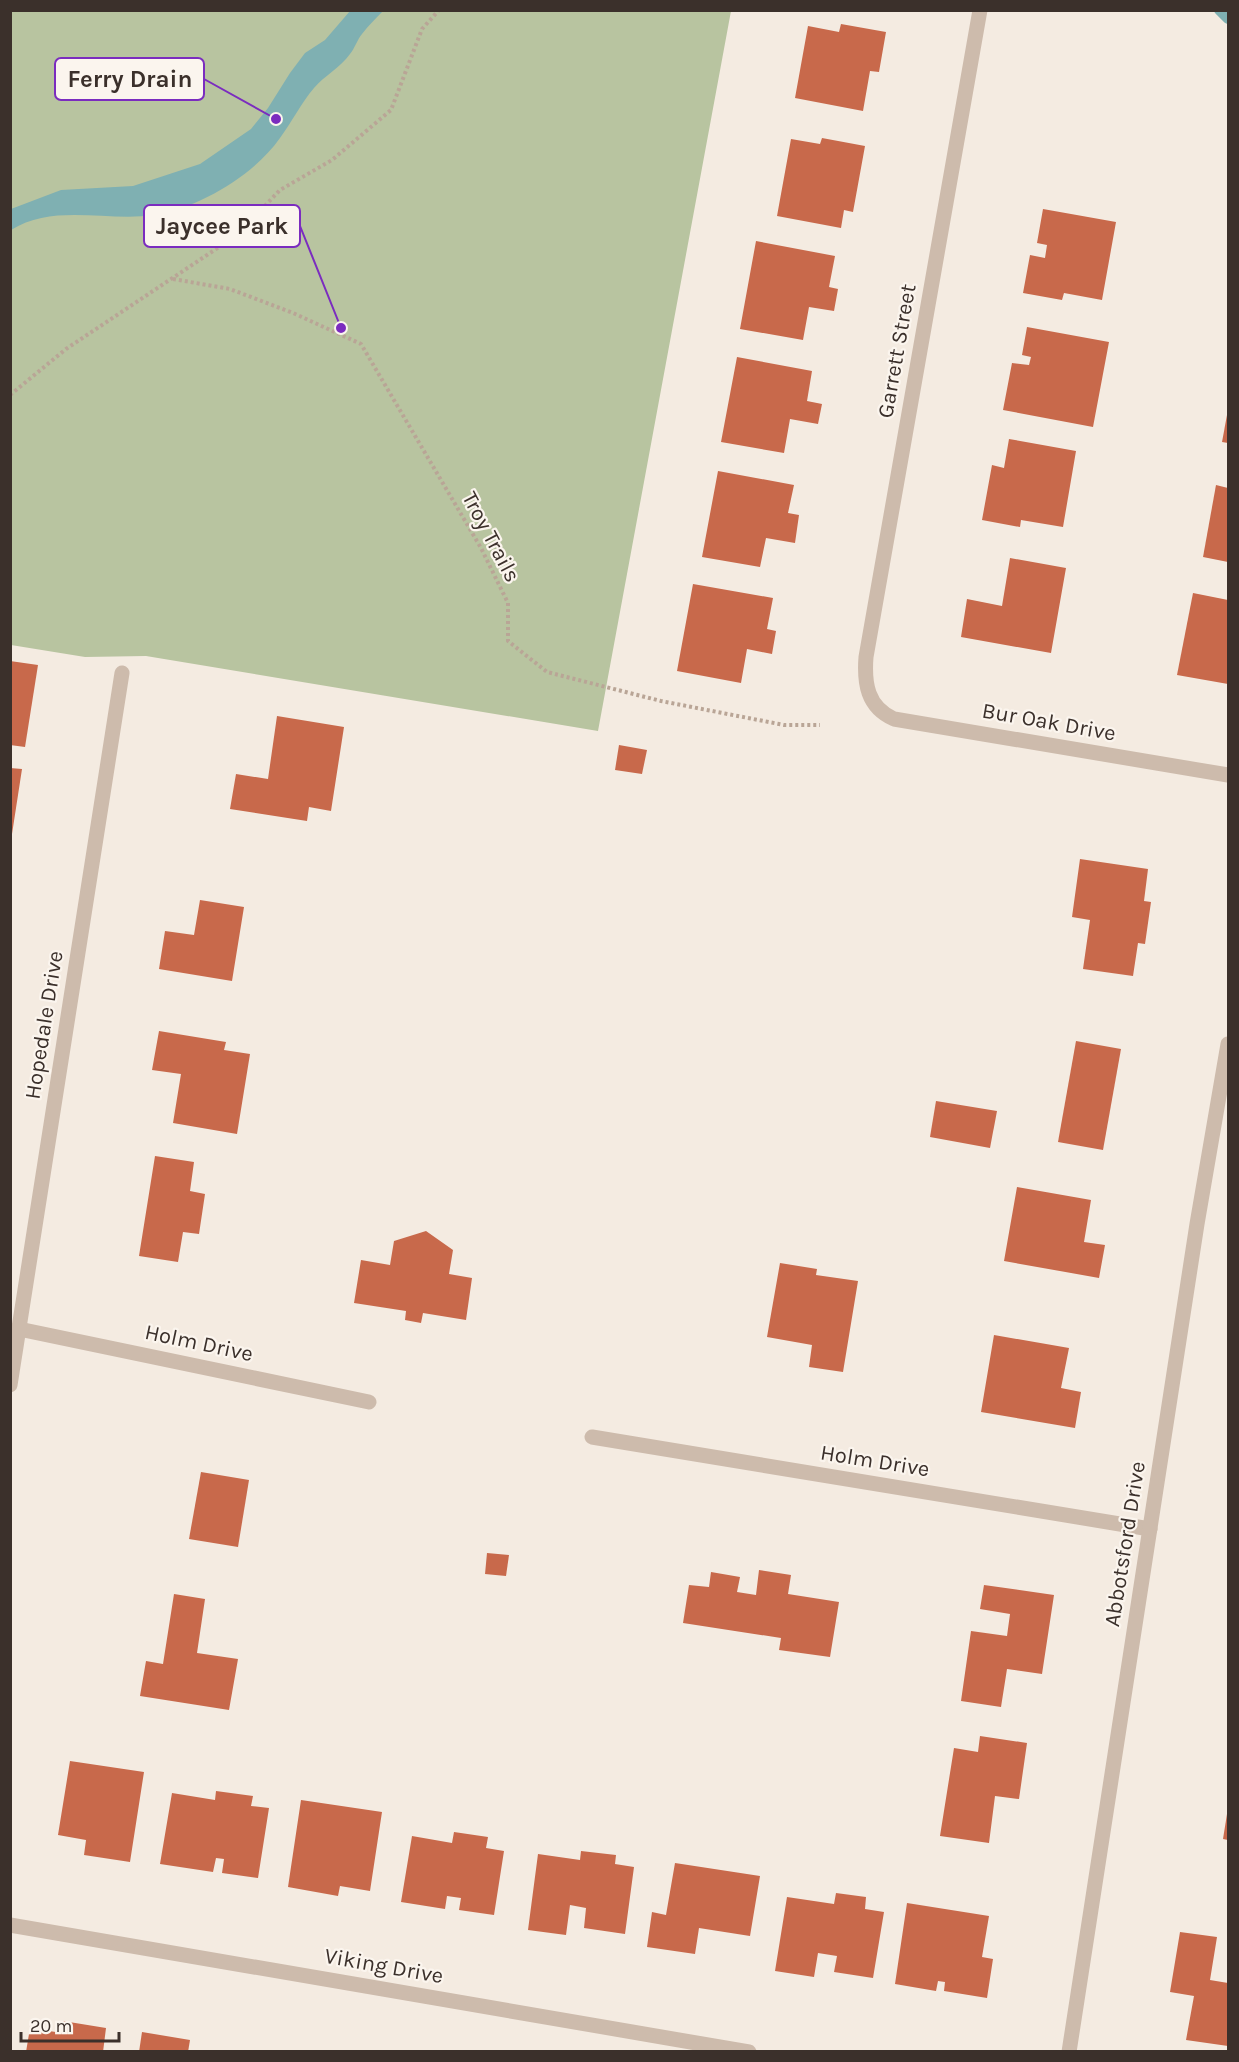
<svg xmlns="http://www.w3.org/2000/svg" width="1239" height="2062" font-family="Karla,sans-serif">
<style>
.green{fill:#b8c4a0}
.water{fill:#7fb0b2}
.lines{fill:none;stroke-linecap:round;stroke-linejoin:round}
.stream{stroke:#7fb0b2;stroke-width:10}
.building{fill:#c8694b}
.path{stroke:#b9a596;stroke-width:4;stroke-dasharray:3 3;stroke-linecap:butt}
.minor{stroke:#cdbbac;stroke-width:15}
.labels{text-anchor:middle;dominant-baseline:central;stroke-width:4.5;stroke-linejoin:round;paint-order:stroke}
.street-label{font-size:22px;fill:#3b302b;stroke:#fbf5ee}
.leader{fill:none;stroke:#7b2cbf;stroke-width:2}
.callout-dot{fill:#7b2cbf;stroke:#fbf5ee;stroke-width:2}
.callout{fill:#fbf5ee;stroke:#7b2cbf;stroke-width:2}
.callout-label{font-size:24px;text-anchor:middle;font-weight:bold;fill:#3b302b}
</style>
<rect width="100%" height="100%" fill="#f4ebe1"/>
<polygon class="green" points="10,11 731,11 598,731 146,656 85,657 11,645"/>
<path class="water" d="M 350,11 L 383,11 C 376,18 368,26 362,34 C 357,40 355,48 350,54 C 340,68 324,76 314,88 C 301,103 292,122 280,138 C 253,176 200,207 154,215 C 107,222 53,203 11,230 L 11,209 L 61,190 L 133,186 L 200,164 L 251,129 L 268,108 L 290,73 L 305,53 L 325,40 Z"/>
<g class="lines">
<polyline class="stream" points="1219,10 1228,19"/>
</g>
<g class="building">
<polygon points="841,24 886,32 879,72 870,71 863,111 795,98 808,26 839,32"/>
<polygon points="822,138 865,146 853,212 844,210 841,228 777,216 791,139 820,144"/>
<polygon points="1043,209 1116,222 1102,300 1064,293 1062,300 1023,293 1030,255 1045,258 1047,245 1037,243"/>
<polygon points="756,241 835,256 829,287 838,289 834,311 809,307 803,340 740,329"/>
<polygon points="1027,327 1109,342 1093,427 1003,410 1012,363 1029,365 1031,357 1022,355"/>
<polygon points="737,357 812,371 807,401 822,404 818,424 790,419 784,453 721,442"/>
<polygon points="1227,415 1228,415 1228,443 1222,442"/>
<polygon points="1009,439 1076,451 1063,527 1021,520 1020,527 982,520 992,465 1004,468"/>
<polygon points="718,471 794,485 788,513 799,515 795,543 766,538 760,567 702,557"/>
<polygon points="1216,485 1228,488 1228,562 1203,557"/>
<polygon points="1010,558 1066,568 1051,653 961,637 967,599 1002,606"/>
<polygon points="693,584 773,598 767,629 776,631 772,654 747,649 741,683 677,671"/>
<polygon points="1193,593 1228,600 1228,684 1177,675"/>
<polygon points="10,661 38,665 25,747 10,745"/>
<polygon points="277,716 344,727 331,811 309,807 307,821 230,809 236,774 268,779"/>
<polygon points="619,745 647,750 642,774 615,770"/>
<polygon points="10,768 22,769 12,834 10,834"/>
<polygon points="1080,859 1148,869 1144,901 1151,902 1145,944 1138,943 1133,976 1083,969 1090,920 1072,917"/>
<polygon points="200,900 244,907 232,981 159,969 165,931 194,935"/>
<polygon points="159,1031 226,1042 224,1050 250,1054 237,1134 173,1123 181,1074 152,1070"/>
<polygon points="1076,1041 1121,1049 1103,1150 1058,1142"/>
<polygon points="936,1101 997,1111 990,1148 930,1137"/>
<polygon points="155,1156 194,1162 190,1191 205,1194 199,1234 183,1232 178,1262 139,1256"/>
<polygon points="1017,1187 1091,1200 1084,1242 1105,1245 1099,1278 1004,1261"/>
<polygon points="426,1231 453,1250 449,1274 472,1278 466,1320 423,1313 421,1323 405,1320 406,1311 354,1303 361,1260 390,1265 394,1241"/>
<polygon points="780,1263 817,1269 816,1275 858,1281 843,1372 809,1367 812,1345 767,1337"/>
<polygon points="994,1335 1069,1348 1061,1388 1081,1392 1075,1428 981,1412"/>
<polygon points="201,1472 249,1480 238,1547 189,1539"/>
<polygon points="487,1553 509,1555 506,1576 485,1574"/>
<polygon points="759,1570 791,1575 788,1594 839,1602 830,1657 779,1650 781,1638 683,1623 689,1585 709,1587 711,1572 740,1577 737,1592 756,1595"/>
<polygon points="984,1585 1054,1595 1042,1674 1007,1669 1001,1707 961,1701 971,1631 1007,1636 1010,1614 980,1609"/>
<polygon points="174,1594 205,1599 197,1653 238,1659 229,1710 140,1696 146,1661 163,1664"/>
<polygon points="980,1736 1027,1743 1019,1799 995,1796 989,1843 940,1836 954,1748 978,1752"/>
<polygon points="70,1761 144,1772 130,1862 84,1855 86,1840 58,1835"/>
<polygon points="216,1791 253,1796 251,1806 269,1808 258,1878 222,1873 224,1859 216,1858 213,1872 160,1864 172,1793 215,1800"/>
<polygon points="301,1800 382,1812 370,1891 340,1886 338,1896 288,1887"/>
<polygon points="1227,1814 1228,1814 1228,1840 1223,1839"/>
<polygon points="454,1832 488,1837 486,1848 504,1851 494,1915 459,1910 461,1898 447,1896 445,1909 401,1902 412,1836 452,1843"/>
<polygon points="581,1851 616,1855 615,1864 634,1867 625,1934 584,1928 586,1908 570,1905 566,1935 528,1930 538,1854 580,1860"/>
<polygon points="675,1863 760,1876 750,1936 699,1928 695,1954 647,1947 652,1912 666,1915"/>
<polygon points="836,1893 866,1897 865,1909 884,1912 873,1978 834,1972 837,1956 818,1953 814,1977 775,1971 787,1897 834,1904"/>
<polygon points="907,1903 989,1916 982,1957 993,1959 987,1998 944,1991 945,1982 938,1981 936,1991 895,1984"/>
<polygon points="1180,1932 1217,1937 1210,1980 1228,1983 1228,2046 1186,2040 1194,1996 1170,1992"/>
<polygon points="63,2021 106,2028 103,2052 26,2052 30,2028 62,2033"/>
<polygon points="142,2032 190,2040 188,2052 139,2052"/>
</g>
<g class="lines">
<g class="path">
<polyline points="173,279 230,289 293,313 361,344 481,548 508,603 508,641 547,672 661,701 784,725 820,725"/>
<polyline points="10,395 66,349 237,235 280,190 332,160 391,110 422,29 439,10"/>
</g>
<g class="minor">
<path d="M 980,10 L 866,657 C 864,683 867,707 894,719 L 1228,775"/>
<polyline points="19,1329 369,1402"/>
<polyline points="10,1385 122,673"/>
<polyline points="592,1437 1150,1529"/>
<polyline points="10,1925 749,2052"/>
<polyline points="1069,2052 1197,1224 1228,1044"/>
</g>
</g>
<g class="labels">
<g class="street-label">
<text transform="translate(897 351) rotate(-80)">Garrett Street</text>
<text transform="translate(491 537) rotate(62)">Troy Trails</text>
<text transform="translate(1049 722) rotate(10)">Bur Oak Drive</text>
<text transform="translate(44 1025) rotate(-81)">Hopedale Drive</text>
<text transform="translate(199 1343) rotate(12)">Holm Drive</text>
<text transform="translate(875 1461) rotate(9)">Holm Drive</text>
<text transform="translate(1125 1544) rotate(-81)">Abbotsford Drive</text>
<text transform="translate(384 1966) rotate(10)">Viking Drive</text>
</g>
</g>
<path class="leader" d="M276 119L204 79M341 328L300 226"/>
<g class="callout-dot">
<circle cx="276" cy="119" r="6"/>
<circle cx="341" cy="328" r="6"/>
</g>
<g class="callout">
<rect x="55" y="58" width="149" height="42" rx="6"/>
<rect x="144" y="205" width="156" height="42" rx="6"/>
</g>
<g class="callout-label">
<text x="130" y="87">Ferry Drain</text>
<text x="222" y="234">Jaycee Park</text>
</g>
<rect width="1239" height="2062" fill="none" stroke="#3b302b" stroke-width="24"/>
<path d="M21 2032v9h98v-9" fill="none" stroke="#3b302b" stroke-width="3"/>
<text x="30" y="2032" font-size="18" fill="#3b302b" stroke="#fbf5ee" stroke-width="4.5" paint-order="stroke">20 m</text>
</svg>
